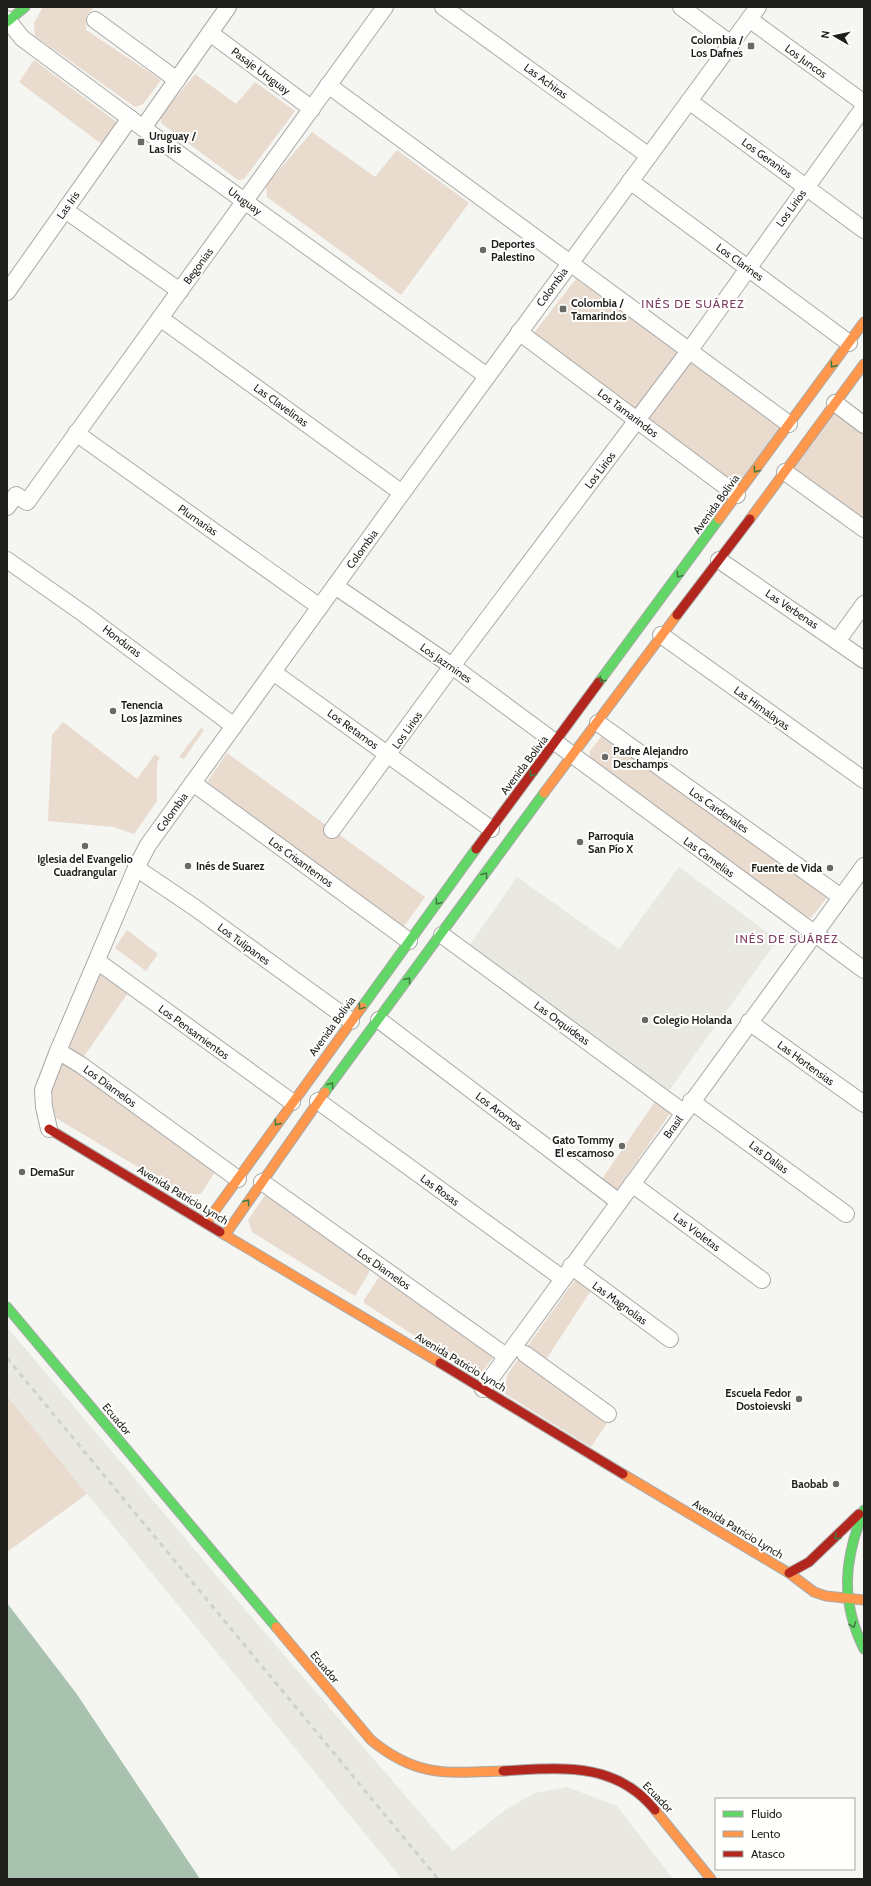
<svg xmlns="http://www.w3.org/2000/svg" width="871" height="1886" font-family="Cabin,sans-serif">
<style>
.built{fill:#e9e9e1}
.green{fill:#e9dbce}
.water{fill:#a9c2b0}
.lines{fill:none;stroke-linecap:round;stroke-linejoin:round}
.street-casing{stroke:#a9a9a7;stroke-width:18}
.fast-casing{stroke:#a9a9a7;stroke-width:11}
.slow-casing{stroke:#a9a9a7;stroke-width:11}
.jam-casing{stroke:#a9a9a7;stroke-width:11}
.street{stroke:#fefefd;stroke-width:16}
.fast{stroke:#63d668;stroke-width:9}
.slow{stroke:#ff974d;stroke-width:9}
.jam{stroke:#b3261e;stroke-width:9}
.rail{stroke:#d0d0ce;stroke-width:3;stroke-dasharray:5 5;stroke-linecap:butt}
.oneway{stroke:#407a42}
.poi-dot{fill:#696967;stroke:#fffffe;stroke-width:1.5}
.labels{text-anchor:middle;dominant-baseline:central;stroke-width:4;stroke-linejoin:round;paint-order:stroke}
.poi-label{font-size:11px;font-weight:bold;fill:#1e1e1c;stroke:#fffffe;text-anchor:start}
.street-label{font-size:11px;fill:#1e1e1c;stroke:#fffffe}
.neighbourhood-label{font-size:12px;letter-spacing:1px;fill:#7c3c61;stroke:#fffffe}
</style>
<rect width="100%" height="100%" fill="#f5f5f2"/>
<g class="built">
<polygon points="679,867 771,935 774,945 668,1092 469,946 517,877 619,949"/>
<polygon points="7,1327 253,1619 453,1851 505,1810 535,1793 567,1787 617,1806 673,1879 402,1879 7,1396"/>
</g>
<g class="green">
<polygon points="43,7 94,7 86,16 86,30 161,80 143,104 135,107 35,36 34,23"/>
<polygon points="34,60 119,124 104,146 19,82"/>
<polygon points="195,74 236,104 255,82 295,111 244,179 238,180 161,123 161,116"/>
<polygon points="312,132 375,177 397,150 469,203 401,295 267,197 266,185"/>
<polygon points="576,279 782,426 737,486 533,334"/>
<polygon points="835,409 864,431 864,520 793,468"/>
<polygon points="63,722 137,779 155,754 160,758 157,762 157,801 134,834 114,827 48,821 52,735"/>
<polygon points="201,728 204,730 184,759 179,757"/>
<polygon points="603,734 828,896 815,913 810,918 800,913 589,760 590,751"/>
<polygon points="227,753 425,897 402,929 207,782"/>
<polygon points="127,930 158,954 146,971 115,948"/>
<polygon points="100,969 130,990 78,1065 216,1170 201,1194 183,1194 56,1118 53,1107 51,1081"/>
<polygon points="656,1100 671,1112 614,1194 600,1182"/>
<polygon points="268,1191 373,1266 355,1296 252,1232 248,1220"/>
<polygon points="383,1271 497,1353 479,1375 474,1374 364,1303 364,1300"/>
<polygon points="577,1277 592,1289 543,1364 613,1414 591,1447 505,1394 507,1375"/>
<polygon points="7,1396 87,1494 7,1552"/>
</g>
<polygon class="water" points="7,1603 76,1693 200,1879 7,1879"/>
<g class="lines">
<g class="street-casing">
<g id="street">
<polyline points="443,7 649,156"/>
<polyline points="681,7 731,44"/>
<polyline points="7,19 22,38 143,128 487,376"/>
<polyline points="749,19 864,103"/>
<polyline points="95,20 177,80"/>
<polyline points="210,33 312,109"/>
<polyline points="328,85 789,424"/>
<polyline points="689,101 864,230"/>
<polyline points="143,128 228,7"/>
<polyline points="630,181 849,343"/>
<polyline points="65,210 180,291"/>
<polyline points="7,292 130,118"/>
<polyline points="160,318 402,493"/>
<polyline points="519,332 737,495"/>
<polyline points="835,403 864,425"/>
<polyline points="76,433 320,607"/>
<polyline points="785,472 864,529"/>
<polyline points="7,507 16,495 27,502 385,7"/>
<polyline points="7,560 84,614 234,726"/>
<polyline points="719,560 864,660"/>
<polyline points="335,586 452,666 864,970"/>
<polyline points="661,635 864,780"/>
<polyline points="838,640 864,604"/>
<polyline points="273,672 491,829"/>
<polyline points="598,723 841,897"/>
<polyline points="193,783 409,941"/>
<polyline points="332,830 452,666 689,351 864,107"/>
<polyline points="136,868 194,907 351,1021"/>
<polyline points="442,935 683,1112"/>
<polyline points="97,961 292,1102"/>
<polyline points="379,1020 619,1202"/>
<polyline points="749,1022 864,1104"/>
<polyline points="58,1051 81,1065 238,1179"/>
<polyline points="318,1101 562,1278"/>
<polyline points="691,1101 846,1214"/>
<polyline points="49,1129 44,1107 43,1090 58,1051 136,868 148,845 402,493 758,7"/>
<polyline points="262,1182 506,1356"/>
<polyline points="632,1184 762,1280"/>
<polyline points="571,1266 670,1339"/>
<polyline points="525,1354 608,1414"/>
<polyline points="483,1389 864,866"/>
</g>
</g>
<g class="fast-casing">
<g id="fast">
<polyline points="7,22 25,7"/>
<polyline points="599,682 719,519"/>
<polyline points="362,1007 476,849"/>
<polyline points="325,1092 544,793"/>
<polyline points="7,1307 276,1627"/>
<path d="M 864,1510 C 844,1559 840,1601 864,1649"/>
</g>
</g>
<g class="slow-casing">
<g id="slow">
<polyline points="719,519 864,322"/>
<polyline points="750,519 864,364"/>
<polyline points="544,793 677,615"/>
<polyline points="206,1223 362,1007"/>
<polyline points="220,1232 440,1363"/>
<polyline points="225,1235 325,1092"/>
<polyline points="623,1474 789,1573 814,1592 826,1596 864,1600"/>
<path d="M 276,1627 L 371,1740 C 417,1778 448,1773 503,1771"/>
<polyline points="655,1810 711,1879"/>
</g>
</g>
<g class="jam-casing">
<g id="jam">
<polyline points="677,615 750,519"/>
<polyline points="476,849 599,682"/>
<polyline points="49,1129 220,1232"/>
<polyline points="440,1363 623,1474"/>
<polyline points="789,1573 809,1562 859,1514"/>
<path d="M 503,1771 C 561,1768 615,1761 655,1810"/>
</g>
</g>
<use href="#street" class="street"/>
<use href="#fast" class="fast"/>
<use href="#slow" class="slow"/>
<use href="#jam" class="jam"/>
<polyline class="rail" points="7,1358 438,1879"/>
</g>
<defs><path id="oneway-chevron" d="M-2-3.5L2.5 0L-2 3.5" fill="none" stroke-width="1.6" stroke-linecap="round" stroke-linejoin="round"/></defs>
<g class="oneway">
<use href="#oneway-chevron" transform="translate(833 365) rotate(126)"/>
<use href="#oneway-chevron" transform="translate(756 470) rotate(126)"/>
<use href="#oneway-chevron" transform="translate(679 575) rotate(126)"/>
<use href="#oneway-chevron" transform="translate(602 680) rotate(126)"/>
<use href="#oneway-chevron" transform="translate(532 774) rotate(127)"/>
<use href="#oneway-chevron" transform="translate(485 875) rotate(-54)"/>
<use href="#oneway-chevron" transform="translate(438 902) rotate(126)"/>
<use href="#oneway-chevron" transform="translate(408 980) rotate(-53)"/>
<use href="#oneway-chevron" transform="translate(361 1007) rotate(126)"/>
<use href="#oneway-chevron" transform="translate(331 1085) rotate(-54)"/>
<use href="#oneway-chevron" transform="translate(277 1123) rotate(125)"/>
<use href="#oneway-chevron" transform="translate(247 1202) rotate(-54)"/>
<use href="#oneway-chevron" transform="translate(837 1537) rotate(137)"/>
<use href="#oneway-chevron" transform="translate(853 1625) rotate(69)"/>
</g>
<g class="poi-dot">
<rect x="747" y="42" width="8" height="8" rx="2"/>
<rect x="137" y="138" width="8" height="8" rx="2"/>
<circle cx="483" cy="250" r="4"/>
<rect x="559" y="305" width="8" height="8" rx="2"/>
<circle cx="113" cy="711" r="4"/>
<circle cx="605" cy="757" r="4"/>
<circle cx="580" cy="842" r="4"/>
<circle cx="85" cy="846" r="4"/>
<circle cx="188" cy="866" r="4"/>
<circle cx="830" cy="868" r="4"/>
<circle cx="645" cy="1020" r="4"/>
<circle cx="622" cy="1146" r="4"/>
<circle cx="22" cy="1172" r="4"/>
<circle cx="799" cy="1399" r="4"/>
<circle cx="836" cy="1484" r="4"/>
</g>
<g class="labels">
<g class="poi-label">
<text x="743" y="40" text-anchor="end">Colombia /<tspan x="743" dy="13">Los Dafnes</tspan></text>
<text x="149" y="136">Uruguay /<tspan x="149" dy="13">Las Iris</tspan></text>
<text x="491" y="244">Deportes<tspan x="491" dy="13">Palestino</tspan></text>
<text x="571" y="303">Colombia /<tspan x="571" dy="13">Tamarindos</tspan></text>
<text x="121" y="705">Tenencia<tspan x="121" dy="13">Los Jazmines</tspan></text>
<text x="613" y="751">Padre Alejandro<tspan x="613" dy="13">Deschamps</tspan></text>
<text x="588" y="836">Parroquia<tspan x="588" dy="13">San Pío X</tspan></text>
<text x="85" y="859" text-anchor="middle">Iglesia del Evangelio<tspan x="85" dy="13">Cuadrangular</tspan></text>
<text x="196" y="866">Inés de Suarez</text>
<text x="822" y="868" text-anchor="end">Fuente de Vida</text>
<text x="653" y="1020">Colegio Holanda</text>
<text x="614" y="1140" text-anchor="end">Gato Tommy<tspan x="614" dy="13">El escamoso</tspan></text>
<text x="30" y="1172">DemaSur</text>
<text x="791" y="1393" text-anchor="end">Escuela Fedor<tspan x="791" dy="13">Dostoievski</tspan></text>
<text x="828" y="1484" text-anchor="end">Baobab</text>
</g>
<g class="street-label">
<text transform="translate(806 61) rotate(36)">Los Juncos</text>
<text transform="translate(261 71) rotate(37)">Pasaje Uruguay</text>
<text transform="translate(546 81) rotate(36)">Las Achiras</text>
<text transform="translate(767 158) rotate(36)">Los Geranios</text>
<text transform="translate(245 201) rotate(36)">Uruguay</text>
<text transform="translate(68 205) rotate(-55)">Las Iris</text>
<text transform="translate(791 208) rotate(-54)">Los Lirios</text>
<text transform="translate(740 262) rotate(36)">Los Clarines</text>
<text transform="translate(198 266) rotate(-54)">Begonias</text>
<text transform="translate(552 287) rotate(-54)">Colombia</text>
<text transform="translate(281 405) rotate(36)">Las Clavelinas</text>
<text transform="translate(628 413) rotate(37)">Los Tamarindos</text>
<text transform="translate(600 470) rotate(-53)">Los Lirios</text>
<text transform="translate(716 504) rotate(-54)">Avenida Bolivia</text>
<text transform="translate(198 520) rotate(35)">Plumarias</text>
<text transform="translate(362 549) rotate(-54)">Colombia</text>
<text transform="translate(792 609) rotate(34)">Las Verbenas</text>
<text transform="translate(122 641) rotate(37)">Honduras</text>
<text transform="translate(446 663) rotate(35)">Los Jazmines</text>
<text transform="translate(762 708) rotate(36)">Las Himalayas</text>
<text transform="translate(353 729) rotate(36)">Los Retamos</text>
<text transform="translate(407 730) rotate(-54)">Los Lirios</text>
<text transform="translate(524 765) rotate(-53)">Avenida Bolivia</text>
<text transform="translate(719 810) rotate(35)">Los Cardenales</text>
<text transform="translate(172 812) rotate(-54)">Colombia</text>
<text transform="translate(709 857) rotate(36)">Las Camelias</text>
<text transform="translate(301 862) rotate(36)">Los Crisantemos</text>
<text transform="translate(244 944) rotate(36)">Los Tulipanes</text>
<text transform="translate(562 1023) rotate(36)">Las Orquideas</text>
<text transform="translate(332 1026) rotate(-54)">Avenida Bolivia</text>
<text transform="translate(194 1032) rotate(36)">Los Pensamientos</text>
<text transform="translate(806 1063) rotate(36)">Las Hortensias</text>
<text transform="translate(110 1086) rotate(36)">Los Diamelos</text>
<text transform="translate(499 1111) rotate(37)">Los Aromos</text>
<text transform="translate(673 1127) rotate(-54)">Brasil</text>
<text transform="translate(769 1157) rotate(37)">Las Dalias</text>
<text transform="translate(440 1190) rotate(36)">Las Rosas</text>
<text transform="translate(183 1195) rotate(31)">Avenida Patricio Lynch</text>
<text transform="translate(697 1232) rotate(37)">Las Violetas</text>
<text transform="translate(384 1269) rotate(35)">Los Diamelos</text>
<text transform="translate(620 1303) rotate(36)">Las Magnolias</text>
<text transform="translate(461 1362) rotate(31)">Avenida Patricio Lynch</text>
<text transform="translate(117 1419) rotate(50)">Ecuador</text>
<text transform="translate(738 1529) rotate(31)">Avenida Patricio Lynch</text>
<text transform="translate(325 1667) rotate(50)">Ecuador</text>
<text transform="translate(658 1797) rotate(46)">Ecuador</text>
</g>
<g class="neighbourhood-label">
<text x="693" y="303">INÉS DE SUÁREZ</text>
<text x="787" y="938">INÉS DE SUÁREZ</text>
</g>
</g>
<rect width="871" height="1886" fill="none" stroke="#1e1e1c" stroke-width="16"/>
<rect x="715" y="1798" width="140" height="72" fill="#fffffe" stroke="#a5a5a4"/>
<rect x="723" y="1811" width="20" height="6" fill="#63d668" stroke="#a5a5a4"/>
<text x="751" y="1818" font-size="12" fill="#1e1e1c">Fluido</text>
<rect x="723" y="1831" width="20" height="6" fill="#ff974d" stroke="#a5a5a4"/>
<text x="751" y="1838" font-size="12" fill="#1e1e1c">Lento</text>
<rect x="723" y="1851" width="20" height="6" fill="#b3261e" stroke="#a5a5a4"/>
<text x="751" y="1858" font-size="12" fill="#1e1e1c">Atasco</text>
<g transform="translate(835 36) rotate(279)" stroke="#fffffe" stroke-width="3" paint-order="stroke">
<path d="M0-3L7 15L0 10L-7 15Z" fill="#1e1e1c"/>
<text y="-6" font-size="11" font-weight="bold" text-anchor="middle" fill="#1e1e1c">N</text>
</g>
</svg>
